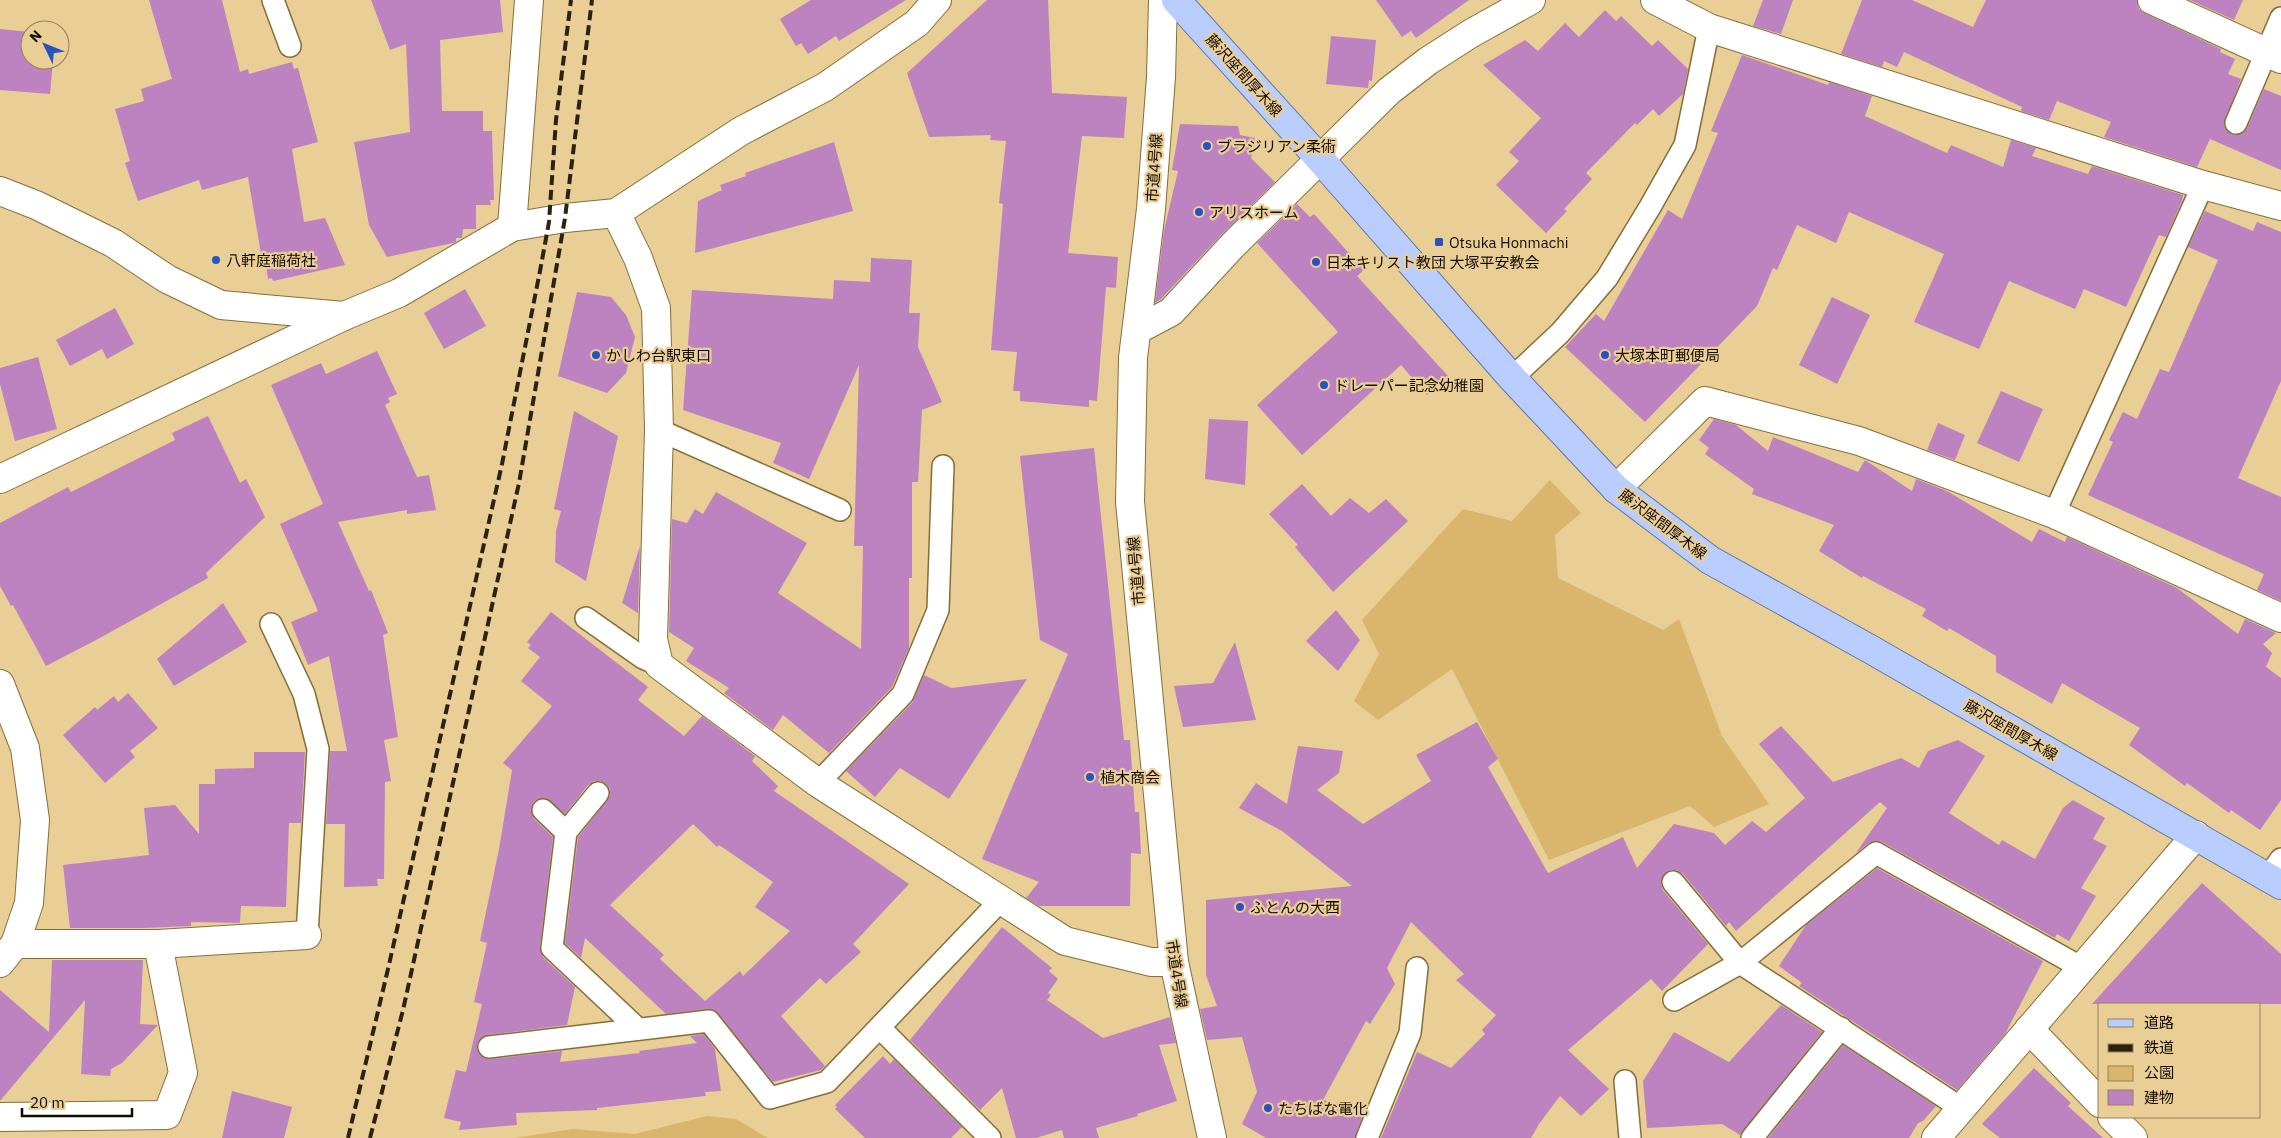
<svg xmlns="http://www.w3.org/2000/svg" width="2281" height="1138" font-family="'IBM Plex Sans','Noto Sans JP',sans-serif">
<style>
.green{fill:#d9b66b}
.building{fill:#bd83c0;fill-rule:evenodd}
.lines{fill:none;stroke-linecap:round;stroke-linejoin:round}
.service-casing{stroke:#876e38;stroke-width:24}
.minor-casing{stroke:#876e38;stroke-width:30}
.tertiary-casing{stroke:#876e38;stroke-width:30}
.primary-casing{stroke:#6175a6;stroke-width:30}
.service{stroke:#fff;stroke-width:21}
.minor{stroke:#fff;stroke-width:28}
.tertiary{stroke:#fff;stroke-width:28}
.primary{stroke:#b9ceff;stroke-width:28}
.rail{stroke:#2d2211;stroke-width:4;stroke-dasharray:10 5;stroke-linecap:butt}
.poi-dot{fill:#2952c1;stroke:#e9ce96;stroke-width:2}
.labels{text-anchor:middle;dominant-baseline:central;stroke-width:4.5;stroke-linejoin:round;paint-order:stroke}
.street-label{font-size:15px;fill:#140b00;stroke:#e9ce96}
.poi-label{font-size:15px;fill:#140b00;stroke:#e9ce96;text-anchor:start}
</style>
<rect width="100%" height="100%" fill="#e9ce96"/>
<g class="green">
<polygon points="1550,480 1581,513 1555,535 1558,578 1663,630 1679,619 1722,736 1769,804 1714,827 1690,806 1549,860 1452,669 1378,720 1354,701 1379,654 1362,620 1463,509 1512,521"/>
<polygon points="707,1116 736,1119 768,1138 514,1138 573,1129 635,1134"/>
</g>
<g class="building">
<polygon points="149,0 222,0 240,72 248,69 249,74 292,62 294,69 298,68 318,142 292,149 304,222 325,218 345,265 273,281 272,278 268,279 265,259 262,260 248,177 202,190 199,180 138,201 125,163 130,161 115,109 144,101 141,89 172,79"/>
<polygon points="371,0 500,0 503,32 440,40 442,111 483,111 483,131 492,131 494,200 490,200 491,205 476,205 476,229 463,229 462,238 456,238 456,242 453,243 387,257 369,225 354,142 410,132 406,44 390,50"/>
<polygon points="811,0 906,0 839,41 836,36 808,54 801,43 796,46 780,19"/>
<polygon points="987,0 1048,0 1052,93 1127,97 1124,138 1082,136 1068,253 1118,257 1116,288 1106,287 1097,401 1089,400 1089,407 1020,401 1020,391 1013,391 1017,352 991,350 1003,204 999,203 1006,141 990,140 991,135 929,137 907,73"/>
<polygon points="1376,0 1469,0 1416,38 1411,31 1402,37"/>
<polygon points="1763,0 1793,0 1781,34 1753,26"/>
<polygon points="1862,0 1912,0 1973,27 1986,0 2137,0 2139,9 2146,14 2221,49 2220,52 2235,59 2228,74 2241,79 2224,124 2226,130 2231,134 2238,135 2247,128 2264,89 2281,96 2281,170 2210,139 2197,167 2104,137 2111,122 2057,101 2049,120 2021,111 2022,107 1904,52 1897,67 1884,61 1882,67 1841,54"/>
<polygon points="2190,0 2243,0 2234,20"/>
<polygon points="1605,10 1616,21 1621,16 1652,46 1658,40 1688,69 1683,94 1659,116 1653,109 1637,125 1635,123 1586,173 1592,179 1564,209 1567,211 1546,233 1496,185 1519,161 1509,152 1541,118 1483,65 1525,40 1538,51 1565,23 1579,37"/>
<polygon points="0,29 30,32 30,60 53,60 50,94 0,90"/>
<polygon points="1331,36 1376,40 1372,81 1369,80 1368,88 1326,84"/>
<polygon points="1742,55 1828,85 1829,82 1872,96 1865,116 1947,153 1951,145 2003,167 2011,140 2036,148 2032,156 2088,174 2092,166 2183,195 2182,201 2166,237 2159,235 2126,307 2084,289 2075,309 2009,281 1979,349 1914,322 1944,254 1849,212 1836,243 1797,225 1777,270 1773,268 1757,306 1645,422 1565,347 1596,314 1604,321 1668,210 1682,219 1718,133 1711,131"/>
<polygon points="1180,124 1238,126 1240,135 1255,138 1251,158 1275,182 1221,235 1161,299 1155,303 1164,230 1178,171 1172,170"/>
<polygon points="834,142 853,211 695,253 698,201 722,190 720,185 746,176 745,173"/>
<polygon points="1297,204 1310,217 1314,214 1364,270 1357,276 1448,376 1427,395 1401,365 1302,455 1257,405 1338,332 1257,243"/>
<polygon points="2205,211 2253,231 2257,222 2281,232 2281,381 2238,478 2281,497 2281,601 2257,590 2264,574 2088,495 2113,442 2109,440 2123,412 2137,419 2160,369 2169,372 2218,260 2188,247"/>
<polygon points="871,258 912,260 909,313 920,313 918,347 942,402 922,410 918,482 912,482 912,578 909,578 909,648 892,687 829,753 783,715 773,730 724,693 729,688 686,661 694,648 669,632 672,519 687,523 695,509 703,514 716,492 807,543 778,593 861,649 863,546 854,546 859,365 809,479 773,463 781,443 683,410 692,290 833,299 834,280 870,282"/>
<polygon points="465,289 486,326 444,349 424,313"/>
<polygon points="577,292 611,297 626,315 635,337 626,373 607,393 558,376"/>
<polygon points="1832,297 1870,315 1837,384 1799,365"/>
<polygon points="115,308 134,344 107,359 102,349 70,366 56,340"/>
<polygon points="377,351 397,394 388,398 390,402 385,405 417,477 429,475 436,510 407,514 407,510 338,522 369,591 371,590 388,633 383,635 398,737 384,740 391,781 385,782 384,879 377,879 378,886 344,887 345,824 326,824 330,751 347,751 329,656 308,665 291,622 318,611 280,524 323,504 271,385 321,363 326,374"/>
<polygon points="38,357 57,429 15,441 0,384 0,368"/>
<polygon points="2001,391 2043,409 2019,462 1977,443"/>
<polygon points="574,411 618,436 586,581 555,562 556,531 561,511 554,509"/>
<polygon points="208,416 240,483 246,479 265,517 206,573 208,578 98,639 46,666 13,605 11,606 0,586 0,523 68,487 71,492 175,440 172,433"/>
<polygon points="1209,419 1248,421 1245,485 1205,479"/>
<polygon points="1714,419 1736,425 1768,451 1773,437 1858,472 1865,460 1912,491 1916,479 1947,491 2032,542 2039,529 2065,542 2067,537 2177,588 2238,634 2245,619 2276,633 2263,644 2272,653 2266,667 2281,678 2281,800 2260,830 2231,810 2229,813 2187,783 2185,786 2129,745 2140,728 2062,683 2052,704 1996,672 1996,656 1949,628 1947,631 1922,616 1926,609 1863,576 1862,578 1819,551 1834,525 1752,494 1754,489 1705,454 1709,448 1699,440"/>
<polygon points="1938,423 1965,435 1955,460 1927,450"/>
<polygon points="1094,448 1124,740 1130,740 1135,812 1139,812 1141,854 1131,853 1130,906 1039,906 1026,898 1039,882 982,859 1068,654 1040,640 1020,456"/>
<polygon points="1302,484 1331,516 1350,498 1369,513 1386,499 1408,521 1333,592 1295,547 1298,545 1269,514"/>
<polygon points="640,546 638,613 622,603"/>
<polygon points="223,603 247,642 174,686 157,659"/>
<polygon points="1336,610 1360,640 1338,671 1306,641"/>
<path d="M 551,612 L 648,687 L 638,700 L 684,736 L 702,716 L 755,756 L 752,761 L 778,786 L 774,791 L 909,884 L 853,944 L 861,952 L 826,984 L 820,978 L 781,1016 L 825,1066 L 821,1070 L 773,1082 L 714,1010 L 708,1009 L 666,1014 L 585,938 L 581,958 L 565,943 L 578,837 L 610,796 L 610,789 L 606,784 L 600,781 L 594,781 L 588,785 L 565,814 L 545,798 L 534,801 L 531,808 L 534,819 L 553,837 L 540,947 L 543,957 L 575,987 L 567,1025 L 487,1035 L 478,1042 L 477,1048 L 479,1054 L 484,1058 L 490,1059 L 562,1051 L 560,1062 L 640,1053 L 639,1051 L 697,1043 L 690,1036 L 704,1034 L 715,1049 L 721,1091 L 705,1092 L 706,1096 L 597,1108 L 597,1110 L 516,1113 L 517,1125 L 459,1130 L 461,1122 L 444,1118 L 456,1070 L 466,1072 L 482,1004 L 474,1002 L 487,943 L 480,941 L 499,849 L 512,770 L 503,763 L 552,706 L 521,681 L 540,657 L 528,648 L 531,645 L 527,642 ZM 693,824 L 717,847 L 719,845 L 773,882 L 755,907 L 790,931 L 743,976 L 740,971 L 705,1001 L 660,959 L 664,955 L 610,905 Z"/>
<polygon points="1235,642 1256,720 1183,727 1174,686 1213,683"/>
<polygon points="924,675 951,688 1027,679 949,799 900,768 875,797 846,771 912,703"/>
<polygon points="128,693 158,728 130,751 135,757 105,783 63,735 95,707 97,710 114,696 118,702"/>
<polygon points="1477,722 1498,759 1488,767 1548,873 1623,837 1637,868 1674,824 1714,833 1725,845 1752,821 1766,832 1805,798 1759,744 1781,726 1833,782 1901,758 1919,768 1928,751 1958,740 1985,756 1949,813 1999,845 2002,840 2035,859 2063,808 2073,800 2105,818 2093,839 2107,846 2081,888 2096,896 2069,941 2057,934 2055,938 1882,842 1875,841 1869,843 1856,853 1887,808 1880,802 1736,931 1729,922 1726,926 1683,874 1677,870 1670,870 1662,877 1661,884 1663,890 1708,944 1662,991 1651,979 1568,1050 1609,1089 1581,1116 1560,1096 1539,1124 1531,1138 1381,1138 1417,1052 1451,1068 1485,1034 1482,1030 1496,1015 1456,980 1464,974 1411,922 1387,968 1395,984 1370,1024 1366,1021 1323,1100 1364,1113 1355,1138 1266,1138 1242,1124 1257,1092 1242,1037 1207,1040 1200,1009 1217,1006 1206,975 1206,900 1352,886 1282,831 1239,808 1256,783 1287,804 1298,746 1343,751 1339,773 1317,790 1363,824 1431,781 1416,755"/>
<polygon points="254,752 305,752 301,823 289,823 286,907 241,906 240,923 191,922 191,926 144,928 70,928 63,865 149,855 144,808 175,805 199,834 199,784 215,784 215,769 254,768"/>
<polygon points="1877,868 2043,961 2005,1034 1957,1090 1799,986 1802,983 1779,966 1806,925"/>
<polygon points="2202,883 2281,954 2281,1004 2092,1004"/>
<polygon points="1002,927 1052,968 1049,971 1058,979 1048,993 1051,995 1047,1000 1103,1038 1170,1017 1176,1043 1159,1045 1177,1101 1137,1114 1138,1116 1096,1128 1099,1138 1064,1138 1062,1130 1036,1138 1016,1138 1002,1088 980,1110 910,1040"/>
<polygon points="52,960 143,960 140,1024 158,1025 122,1063 111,1069 110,1076 81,1074 85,1000 0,1101 0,990 49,1032"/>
<polygon points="1781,1005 1822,1032 1740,1135 1722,1124 1647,1128 1643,1081 1674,1032 1729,1062"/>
<polygon points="1843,1045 1936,1106 1923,1121 1918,1123 1909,1138 1768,1138"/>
<polygon points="883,1056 890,1064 894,1059 962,1127 951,1138 865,1138 835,1109 837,1107 835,1105"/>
<polygon points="2034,1068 2071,1103 2068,1106 2103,1138 2000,1138 1982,1124"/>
<polygon points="232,1091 292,1107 284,1138 222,1138"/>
</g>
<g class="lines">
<g class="service-casing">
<g id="service">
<polyline points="273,0 290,46"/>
<polyline points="2236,123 2281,18"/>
<polyline points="1512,378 1560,333 1607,278 1650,207 1685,145 1709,28"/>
<polyline points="659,430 840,510"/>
<polyline points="2054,514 2203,185"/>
<polyline points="586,618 643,658 659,665"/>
<polyline points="271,624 304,694 318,749 307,935"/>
<polyline points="818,783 903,694 938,610 943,466"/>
<polyline points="598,793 566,832 552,948 638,1029"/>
<polyline points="543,810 566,832"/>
<polyline points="2268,877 2281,859"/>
<polyline points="1673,882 1740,963 1876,853 2082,968"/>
<polyline points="1674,1000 1740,963 1961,1108"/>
<polyline points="880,1028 990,1138"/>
<polyline points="489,1047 709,1021 770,1098 827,1082 1001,900"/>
<polyline points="1625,1081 1630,1138"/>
<polyline points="1367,1138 1410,1033 1417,968"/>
<polyline points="1752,1138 1841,1028"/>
</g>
</g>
<g class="minor-casing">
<g id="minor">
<polyline points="1655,0 1709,28 2203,185 2281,206"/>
<polyline points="2152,0 2281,59"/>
<polyline points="0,191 36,205 113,243 167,279 221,305 344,316"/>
<polyline points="616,213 638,258 656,308 659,430 653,639 659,665 818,783 1065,941 1151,962 1174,962"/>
<polyline points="512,227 529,0"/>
<polyline points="1137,330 1171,312 1232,246 1389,91 1428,61 1470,34 1531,0"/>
<polyline points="0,479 344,316 399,293 512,227 565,218 616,213 741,131 825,87 917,23 937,0"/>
<polyline points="1616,489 1705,401 1859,441 2054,514 2281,618"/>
<polyline points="0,684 25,748 35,820 29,903 15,944 0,963"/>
<polyline points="15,944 158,944 307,935"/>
<polyline points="2029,1029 2100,1103"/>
<polyline points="0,1117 167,1115 183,1073 158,944"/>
<polyline points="2112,1117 2133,1138"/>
<polyline points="1936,1138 2196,835"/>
</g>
</g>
<g class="tertiary-casing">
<polyline id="tertiary" points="1163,0 1161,77 1151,209 1133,358 1130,502 1174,962 1212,1138"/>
</g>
<g class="primary-casing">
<polyline id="primary" points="1176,0 1320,159 1512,378 1616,489 1710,560 1870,649 2281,885"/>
</g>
<use href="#service" class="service"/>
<use href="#minor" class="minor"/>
<use href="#tertiary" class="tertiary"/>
<use href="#primary" class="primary"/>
<g class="rail">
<polyline points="348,1138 388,969 502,464 540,271 549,222 556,120 571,0"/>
<polyline points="370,1138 403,1010 519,483 565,218 592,0"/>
</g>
</g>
<g class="poi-dot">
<circle cx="1207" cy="146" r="5"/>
<circle cx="1199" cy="212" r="5"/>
<rect x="1434" y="237" width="10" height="10" rx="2.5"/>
<circle cx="216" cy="260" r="5"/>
<circle cx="1316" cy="262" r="5"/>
<circle cx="596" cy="355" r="5"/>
<circle cx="1605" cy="355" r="5"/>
<circle cx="1324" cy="385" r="5"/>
<circle cx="1090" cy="777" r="5"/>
<circle cx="1240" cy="907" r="5"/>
<circle cx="1268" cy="1108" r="5"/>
</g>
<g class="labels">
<g class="street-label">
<text transform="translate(1244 75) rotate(48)">藤沢座間厚木線</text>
<text transform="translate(1154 168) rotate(-86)">市道4号線</text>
<text transform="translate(1663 524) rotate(37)">藤沢座間厚木線</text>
<text transform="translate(1136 571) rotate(-95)">市道4号線</text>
<text transform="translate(2011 730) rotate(30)">藤沢座間厚木線</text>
<text transform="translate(1177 974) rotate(81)">市道4号線</text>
</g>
<g class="poi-label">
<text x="1217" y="146">ブラジリアン柔術</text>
<text x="1209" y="212">アリスホーム</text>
<text x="1449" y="242">Otsuka Honmachi</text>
<text x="226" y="260">八軒庭稲荷社</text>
<text x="1326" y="262">日本キリスト教団 大塚平安教会</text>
<text x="606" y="355">かしわ台駅東口</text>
<text x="1615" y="355">大塚本町郵便局</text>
<text x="1334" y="385">ドレーパー記念幼稚園</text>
<text x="1100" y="777">植木商会</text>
<text x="1250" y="907">ふとんの大西</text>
<text x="1278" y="1108">たちばな電化</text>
</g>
</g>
<rect x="2098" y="1003" width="162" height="115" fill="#e9ce96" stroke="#94805a"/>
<rect x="2108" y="1019" width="25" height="8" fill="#b9ceff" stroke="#94805a"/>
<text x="2144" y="1028" font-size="15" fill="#140b00">道路</text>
<rect x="2108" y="1044" width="25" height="8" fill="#2d2211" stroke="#94805a"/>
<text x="2144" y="1053" font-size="15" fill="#140b00">鉄道</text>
<rect x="2108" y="1066" width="25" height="15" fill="#d9b66b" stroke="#94805a"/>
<text x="2144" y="1078" font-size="15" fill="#140b00">公園</text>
<rect x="2108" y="1090" width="25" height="15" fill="#bd83c0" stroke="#94805a"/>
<text x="2144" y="1103" font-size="15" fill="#140b00">建物</text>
<g transform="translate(45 45) rotate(313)"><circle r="24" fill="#e9ce96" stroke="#94805a"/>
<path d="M0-4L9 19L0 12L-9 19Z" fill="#2952c1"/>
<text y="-8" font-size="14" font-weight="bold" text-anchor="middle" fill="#140b00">N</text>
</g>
<path d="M22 1108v8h110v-8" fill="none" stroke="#140b00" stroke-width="2.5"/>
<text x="30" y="1108" font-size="15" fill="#140b00" stroke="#e9ce96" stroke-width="4" paint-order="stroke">20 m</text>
</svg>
